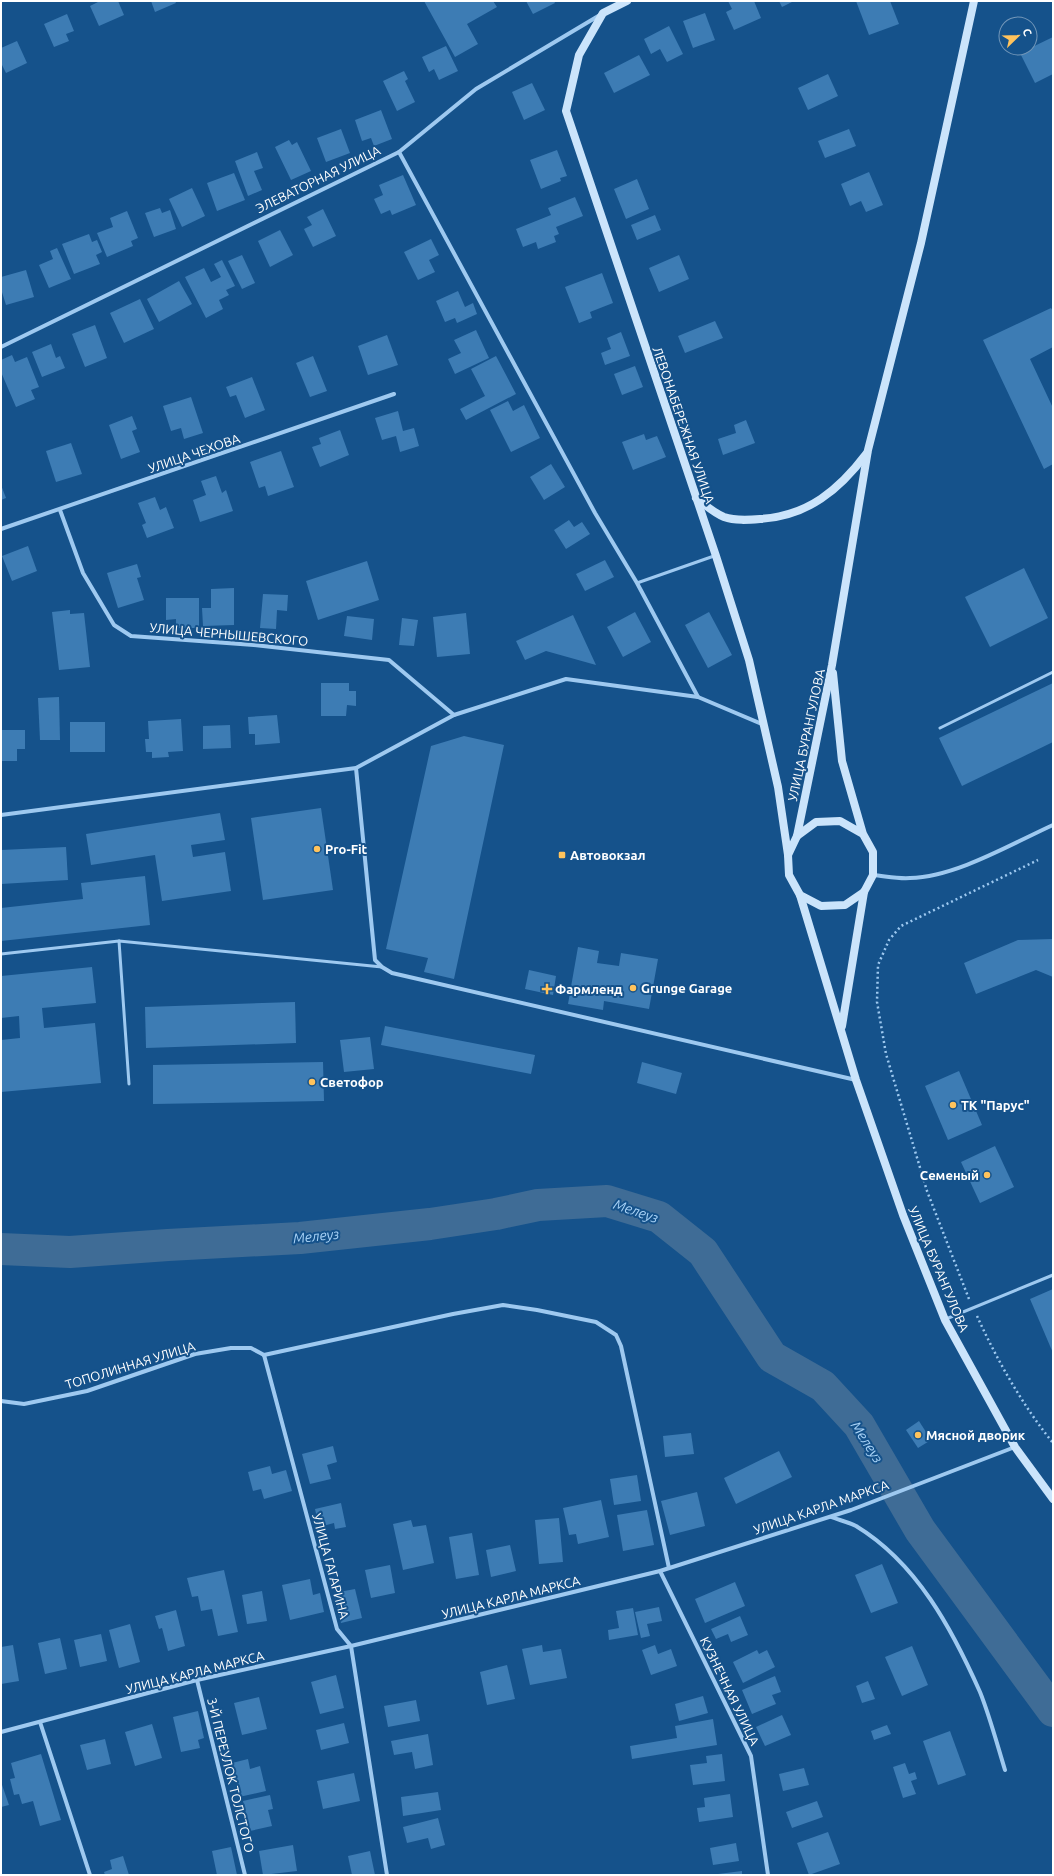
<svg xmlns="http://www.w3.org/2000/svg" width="1054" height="1876" font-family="Ubuntu,sans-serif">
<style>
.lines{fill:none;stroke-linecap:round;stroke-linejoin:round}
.river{stroke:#3f6c96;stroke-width:32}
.building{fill:#3d7cb4}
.path{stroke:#9ec9f0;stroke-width:2.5;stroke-dasharray:2 3;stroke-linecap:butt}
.lane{stroke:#9ec9f0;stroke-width:3}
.street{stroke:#9ec9f0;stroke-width:4}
.secondary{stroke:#cbe4fb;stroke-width:8}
.poi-dot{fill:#ffc35c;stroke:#15528b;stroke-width:1.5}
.labels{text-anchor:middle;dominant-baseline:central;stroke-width:4;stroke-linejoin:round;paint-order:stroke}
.street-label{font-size:13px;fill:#fff;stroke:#15528b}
.poi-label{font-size:13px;font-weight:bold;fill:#fff;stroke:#15528b;text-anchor:start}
.water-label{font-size:14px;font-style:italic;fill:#a9d3f7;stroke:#15528b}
</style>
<rect width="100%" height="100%" fill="#15528b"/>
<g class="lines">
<polyline class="river" points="1,1249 70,1252 168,1245 300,1238 430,1224 496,1214 538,1205 607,1201 659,1217 703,1252 772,1357 823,1386 859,1425 920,1530 1053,1711"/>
</g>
<g class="building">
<polygon points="100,1 118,1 124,15 99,26 90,6"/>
<polygon points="151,1 175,1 176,3 155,12"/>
<polygon points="424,1 493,1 497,7 467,24 478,44 455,57"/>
<polygon points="526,1 554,1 555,3 533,14"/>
<polygon points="728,1 754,1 761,18 734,30 726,12 732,9"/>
<polygon points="779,1 794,1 782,7"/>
<polygon points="856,1 890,1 899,24 869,35"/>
<polygon points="705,13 715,40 693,48 683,21"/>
<polygon points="67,14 74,31 66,34 69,41 54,47 44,24"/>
<polygon points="669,26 683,54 667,62 660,49 651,54 644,39"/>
<polygon points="1053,37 1053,74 1035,83 1020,53"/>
<polygon points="17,41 27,63 6,73 1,63 1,48"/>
<polygon points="446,46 458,71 439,80 434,69 429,72 422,57"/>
<polygon points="639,55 650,75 614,93 604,73"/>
<polygon points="404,71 408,79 405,81 415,102 397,111 383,81"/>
<polygon points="828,74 838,96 808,110 798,88"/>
<polygon points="532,83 545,110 524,120 512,92"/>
<polygon points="381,110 392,139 374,146 371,138 362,141 355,120"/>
<polygon points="341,129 350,153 326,162 317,138"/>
<polygon points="849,129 856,146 825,158 818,141"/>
<polygon points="289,140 292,145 297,142 311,171 291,180 275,147"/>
<polygon points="557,150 567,176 560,178 561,181 541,189 530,160"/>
<polygon points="257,152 263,168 254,171 262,190 248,196 235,161"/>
<polygon points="869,172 883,205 866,212 861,201 850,206 841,184"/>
<polygon points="234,173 245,200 217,211 207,183"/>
<polygon points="403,175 416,205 392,215 390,210 381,214 374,199 383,195 379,185"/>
<polygon points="637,179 649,209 626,219 614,189"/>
<polygon points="192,188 205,216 182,227 169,199"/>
<polygon points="575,197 583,216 556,227 559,234 554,236 556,242 538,249 536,242 523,247 516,229 551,215 548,208"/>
<polygon points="160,208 162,213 170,210 176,229 154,237 145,213"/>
<polygon points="323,209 336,236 313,247 304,229 312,225 307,217"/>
<polygon points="127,211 138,238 131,241 133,246 107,257 97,233 113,227 110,218"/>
<polygon points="655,215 661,230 637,240 631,225"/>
<polygon points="280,230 293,255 270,267 258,241"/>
<polygon points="89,234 92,242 97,240 102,252 96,255 100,264 74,274 62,244"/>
<polygon points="431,239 439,255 429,260 435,272 418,280 404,252"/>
<polygon points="57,248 71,279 49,288 39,265 53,259 50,251"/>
<polygon points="242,255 255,283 242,289 228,261"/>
<polygon points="679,255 689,279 659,292 649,268"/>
<polygon points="222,260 235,286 226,290 229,295 219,300 223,309 206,318 185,277 204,268 211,282 221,277 214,264"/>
<polygon points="26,270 34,297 6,305 1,289 1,277"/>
<polygon points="602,273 613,303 590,312 592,318 579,323 565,287"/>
<polygon points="179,281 192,304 159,322 147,299"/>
<polygon points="458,291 465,307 473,303 477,314 457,323 455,318 445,322 436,301"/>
<polygon points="140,299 154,329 124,343 110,313"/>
<polygon points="1051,308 1053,311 1053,347 1030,359 1053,408 1053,464 1044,469 983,340"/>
<polygon points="715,321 723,338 685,353 678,336"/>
<polygon points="95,325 107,358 85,367 72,334"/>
<polygon points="476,330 489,358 455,374 448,359 461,353 454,340"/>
<polygon points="621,332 630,356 605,365 601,353 611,349 607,338"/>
<polygon points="387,335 398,365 368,375 358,346"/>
<polygon points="51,344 56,358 60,356 65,368 42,377 32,352"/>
<polygon points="12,355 15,362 27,357 39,387 31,390 35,399 16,407 1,372 1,360"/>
<polygon points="313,356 327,391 310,397 296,363"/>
<polygon points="496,356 516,394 466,420 460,409 485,396 471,369"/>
<polygon points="635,366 643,387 622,395 614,374"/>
<polygon points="252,377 265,410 245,418 236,395 230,397 226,387"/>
<polygon points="191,397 203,433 184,439 181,428 171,431 163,406"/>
<polygon points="508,401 513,411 524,405 540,438 511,452 490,410"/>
<polygon points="398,411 403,431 414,428 419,446 400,452 396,436 382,440 375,418"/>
<polygon points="132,416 137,429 132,431 140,452 121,459 109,425"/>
<polygon points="746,420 755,443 723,455 718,439 736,433 734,425"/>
<polygon points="340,430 349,455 320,467 312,447 321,444 319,438"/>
<polygon points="644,434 646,440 657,436 666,457 633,470 622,442"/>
<polygon points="71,443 82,474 56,482 46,451"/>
<polygon points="281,451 294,487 268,496 265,486 259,488 250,462"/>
<polygon points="551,464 565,487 544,500 530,477"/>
<polygon points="216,476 222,493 226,490 233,511 200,522 193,500 206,495 201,481"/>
<polygon points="1,485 6,498 1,500"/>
<polygon points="155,497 160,510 166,507 174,528 147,538 142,525 146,523 138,503"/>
<polygon points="569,520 574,527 582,522 590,534 566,549 554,530"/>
<polygon points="28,546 37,571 12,581 2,556"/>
<polygon points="605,560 614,577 585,591 576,574"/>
<polygon points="367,561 379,600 318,620 306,581"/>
<polygon points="137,564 141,577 137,578 144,600 118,608 107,573"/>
<polygon points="1024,568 1048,618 990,647 965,597"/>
<polygon points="234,588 234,625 203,626 202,608 211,608 211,589"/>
<polygon points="263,594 288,595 287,611 277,610 276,629 260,628"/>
<polygon points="166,598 199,598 199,628 176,628 176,619 166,620"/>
<polygon points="70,610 70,614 84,613 90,667 59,670 52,612"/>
<polygon points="635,612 651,642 623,657 607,627"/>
<polygon points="709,612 732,655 708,668 685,625"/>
<polygon points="466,613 470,654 437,657 433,617"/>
<polygon points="573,615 596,665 546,651 525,660 516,641"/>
<polygon points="347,616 374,619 372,640 344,636"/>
<polygon points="402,618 418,620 414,646 399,645"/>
<polygon points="321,683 349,683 349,691 356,691 356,706 347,705 346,716 321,716"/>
<polygon points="1053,683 1053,742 962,786 939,738"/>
<polygon points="59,697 60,740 40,740 38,698"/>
<polygon points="277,715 280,743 255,745 255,734 249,734 248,717"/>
<polygon points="181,719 183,751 168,752 169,757 152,758 152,752 146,752 145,739 149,739 148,721"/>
<rect x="70" y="722" width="35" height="30"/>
<polygon points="230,725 231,748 203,749 203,726"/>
<polygon points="1,730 25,730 25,749 17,749 17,761 1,761"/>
<polygon points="464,736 504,745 454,979 424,972 428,958 386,949 431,746"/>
<polygon points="321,808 333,890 263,900 251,818"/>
<polygon points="220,813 225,840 191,845 193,857 225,852 231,891 162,901 155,855 91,865 86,834"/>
<polygon points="66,847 68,880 1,884 1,850"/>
<polygon points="145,876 150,925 1,941 1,908 83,899 81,883"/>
<polygon points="1053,939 1053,977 1036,970 976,994 964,963 1018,940"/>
<polygon points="578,947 599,951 597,963 619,966 621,953 658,959 649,1009 604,1001 603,1010 568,1004"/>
<polygon points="92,967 96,1003 42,1008 44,1028 95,1023 101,1083 1,1092 1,1040 20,1038 19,1016 1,1018 1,976"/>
<polygon points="529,970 556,976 553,995 525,989"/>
<polygon points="295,1002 296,1043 146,1048 145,1007"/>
<polygon points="385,1026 535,1055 531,1074 381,1045"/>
<polygon points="370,1037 374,1069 344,1072 340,1040"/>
<polygon points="323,1062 324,1101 153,1104 153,1065"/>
<polygon points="642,1062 682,1073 676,1094 637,1083"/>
<polygon points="959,1071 982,1125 948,1140 925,1086"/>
<polygon points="995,1146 1014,1187 980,1203 961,1162"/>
<polygon points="1053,1289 1053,1353 1030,1299"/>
<polygon points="919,1421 931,1440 918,1448 906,1430"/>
<polygon points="691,1433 694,1454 665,1457 663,1436"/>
<polygon points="333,1446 337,1462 327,1465 331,1479 310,1484 302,1454"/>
<polygon points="779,1451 792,1477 736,1504 724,1478"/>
<polygon points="270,1466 272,1474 286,1470 292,1491 264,1499 261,1489 253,1491 248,1472"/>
<polygon points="637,1475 641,1501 614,1505 610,1479"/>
<polygon points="697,1492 705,1526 670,1535 661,1501"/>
<polygon points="601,1500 609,1537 578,1544 576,1534 569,1535 563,1508"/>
<polygon points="341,1503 346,1527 335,1529 334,1523 319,1527 315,1509"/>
<polygon points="647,1510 654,1545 623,1551 617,1515"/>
<polygon points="559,1518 563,1562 539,1564 535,1520"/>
<polygon points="411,1520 413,1527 426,1525 434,1563 403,1570 393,1524"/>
<polygon points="472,1533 479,1575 456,1579 449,1537"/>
<polygon points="510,1545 516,1571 491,1577 486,1550"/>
<polygon points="882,1564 898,1603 871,1613 855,1575"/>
<polygon points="390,1565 395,1593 371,1598 365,1570"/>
<polygon points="224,1570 238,1632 218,1636 212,1609 201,1611 198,1596 192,1597 187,1578"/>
<polygon points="310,1579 313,1595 320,1593 324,1612 290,1620 282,1585"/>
<polygon points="735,1582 745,1606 705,1623 695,1599"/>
<polygon points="355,1589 362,1618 341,1623 334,1593"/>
<polygon points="262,1591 267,1621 247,1624 242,1595"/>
<polygon points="659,1607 662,1621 647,1624 650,1636 641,1638 635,1612"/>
<polygon points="633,1608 638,1635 609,1640 608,1630 619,1628 616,1611"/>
<polygon points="176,1610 185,1646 168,1651 162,1628 159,1629 155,1616"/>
<polygon points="740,1616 748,1635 731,1642 728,1634 716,1639 711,1629"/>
<polygon points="130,1624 140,1662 119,1668 109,1630"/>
<polygon points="101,1634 107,1661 80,1667 74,1640"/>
<polygon points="60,1638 67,1669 45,1674 38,1643"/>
<polygon points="13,1645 19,1681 1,1684 1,1647"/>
<polygon points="542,1645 543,1652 561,1649 567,1678 530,1685 522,1649"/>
<polygon points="655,1645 658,1654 671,1649 677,1666 651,1675 642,1650"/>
<polygon points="912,1646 928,1685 902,1696 885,1657"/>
<polygon points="757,1650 759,1654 767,1650 775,1667 743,1683 733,1662"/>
<polygon points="507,1665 515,1699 487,1705 480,1672"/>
<polygon points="336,1675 344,1708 320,1714 311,1682"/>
<polygon points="775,1676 781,1692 772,1695 776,1704 752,1714 742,1690"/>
<polygon points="868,1681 875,1699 862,1703 856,1686"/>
<polygon points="703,1696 708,1713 679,1721 675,1704"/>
<polygon points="259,1697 267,1729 242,1735 234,1703"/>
<polygon points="416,1700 420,1721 388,1727 384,1706"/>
<polygon points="198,1711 204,1738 198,1740 200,1748 181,1752 173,1717"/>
<polygon points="782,1715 791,1735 765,1746 756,1727"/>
<polygon points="713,1719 717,1745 632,1759 630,1746 677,1738 675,1726"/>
<polygon points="344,1723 349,1743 321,1750 316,1730"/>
<polygon points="152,1724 162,1758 135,1766 125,1732"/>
<polygon points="887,1725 891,1734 874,1740 871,1731"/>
<polygon points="950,1731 966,1775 938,1785 923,1741"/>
<polygon points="428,1734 433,1765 415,1769 412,1752 394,1755 391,1741"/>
<polygon points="105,1739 111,1764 87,1770 80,1745"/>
<polygon points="41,1754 61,1820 40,1826 33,1801 22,1804 19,1794 14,1795 10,1779 15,1778 11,1763"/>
<polygon points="722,1754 725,1781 693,1785 690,1765 707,1763 706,1756"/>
<polygon points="248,1759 250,1769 260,1766 266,1791 239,1797 232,1763"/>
<polygon points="905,1763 909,1774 915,1772 917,1779 911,1781 916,1794 903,1798 893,1767"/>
<polygon points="804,1768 809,1785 783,1791 779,1774"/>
<polygon points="354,1773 360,1801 323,1809 317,1781"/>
<polygon points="1,1782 9,1805 1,1807"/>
<polygon points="438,1792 441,1810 403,1816 401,1797"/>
<polygon points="730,1794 733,1817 699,1822 697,1808 705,1807 704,1798"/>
<polygon points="270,1795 273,1809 268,1810 272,1826 250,1831 243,1801"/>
<polygon points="817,1801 823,1817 792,1828 786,1812"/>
<polygon points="438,1818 445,1845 431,1849 428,1838 407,1843 403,1827"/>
<polygon points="828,1832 840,1864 809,1875 797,1843"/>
<polygon points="736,1843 739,1861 713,1865 710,1848"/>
<polygon points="293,1845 297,1871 263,1875 259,1851"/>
<polygon points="231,1847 237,1875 217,1875 212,1851"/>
<polygon points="370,1851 375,1875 352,1875 348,1856"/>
<polygon points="123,1856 129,1875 105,1875 104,1872 112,1869 110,1860"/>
<polygon points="742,1871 742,1875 718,1875 718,1874"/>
</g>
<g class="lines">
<g class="path">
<polyline points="969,1299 927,1191 886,1054 877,1002 878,965 889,940 901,926 1038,860"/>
<path d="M 977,1316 C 997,1360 1023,1406 1053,1443"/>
</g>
<g class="lane">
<polyline points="637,583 714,556"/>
<polyline points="940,728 1053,672"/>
<polyline points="119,941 129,1084"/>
<polyline points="1,954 119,941 382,967"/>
<polyline points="946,1319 1053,1275"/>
</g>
<g class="street">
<polyline points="399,152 595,513 637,583 698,697"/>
<polyline points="1,347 399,152 476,89 600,15"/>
<polyline points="60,510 83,573 114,625 131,636 254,645 389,660 454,715"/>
<polyline points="1,529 394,394"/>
<polyline points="356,768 375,960 382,967 392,973 856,1080"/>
<polyline points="1,815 356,768 454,715 566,679 698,697 764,725"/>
<path d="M 873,875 C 885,876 898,879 910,878 C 956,877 1011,844 1053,825"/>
<polyline points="264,1355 453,1314 503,1305 537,1310 596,1322 616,1335 621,1346 669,1568"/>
<polyline points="264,1355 337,1629 351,1646 387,1875"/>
<polyline points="1,1401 24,1404 87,1391 195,1354 231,1348 251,1348 264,1355"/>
<path d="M 831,1517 C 839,1520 848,1522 856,1526 C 917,1563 952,1629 980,1692 C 990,1717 997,1744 1005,1770"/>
<polyline points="660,1571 751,1756 768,1875"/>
<polyline points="197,1680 245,1875"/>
<polyline points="40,1722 90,1875"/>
<polyline points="1,1732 197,1680 351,1646 660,1571 851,1510 1015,1447"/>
</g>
<g class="secondary">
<polyline points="627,1 603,13 579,55 566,111 716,556 749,660 778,787 788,855"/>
<path d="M 696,498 C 704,504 714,513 724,517 C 735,521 748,520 760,519 C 808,516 839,490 867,453"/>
<polyline points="833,673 842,761 863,834 873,852 873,875 864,892 845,905 821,906 800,895 789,875 788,855 797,836 816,822 840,821 863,834"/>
<polyline points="797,836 832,665 868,450 921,243 974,1"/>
<polyline points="800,895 856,1080 903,1215 945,1320 1015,1447 1053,1499"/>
<polyline points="842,1026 864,892"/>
</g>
</g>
<g class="poi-dot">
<circle cx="317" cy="849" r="4"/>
<rect x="558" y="851" width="8" height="8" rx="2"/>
<circle cx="633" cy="988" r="4"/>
<path d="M545 983h4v4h4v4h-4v4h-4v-4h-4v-4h4z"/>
<circle cx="312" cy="1082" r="4"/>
<circle cx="953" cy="1105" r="4"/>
<circle cx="987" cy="1175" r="4"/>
<circle cx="918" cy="1435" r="4"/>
</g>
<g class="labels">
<g class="street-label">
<text transform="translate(318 179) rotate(-26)">ЭЛЕВАТОРНАЯ УЛИЦА</text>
<text transform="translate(684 425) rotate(71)">ЛЕВОНАБЕРЕЖНАЯ УЛИЦА</text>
<text transform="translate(194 453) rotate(-19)">УЛИЦА ЧЕХОВА</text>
<text transform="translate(229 634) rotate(5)">УЛИЦА ЧЕРНЫШЕВСКОГО</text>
<text transform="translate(806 735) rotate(-78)">УЛИЦА БУРАНГУЛОВА</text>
<text transform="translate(939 1269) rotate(67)">УЛИЦА БУРАНГУЛОВА</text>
<text transform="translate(130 1365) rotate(-17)">ТОПОЛИННАЯ УЛИЦА</text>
<text transform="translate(821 1507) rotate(-19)">УЛИЦА КАРЛА МАРКСА</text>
<text transform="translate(331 1566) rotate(75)">УЛИЦА ГАГАРИНА</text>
<text transform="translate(511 1597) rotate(-14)">УЛИЦА КАРЛА МАРКСА</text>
<text transform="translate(195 1672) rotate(-14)">УЛИЦА КАРЛА МАРКСА</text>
<text transform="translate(730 1691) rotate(64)">КУЗНЕЧНАЯ УЛИЦА</text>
<text transform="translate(231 1775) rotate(76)">3-Й ПЕРЕУЛОК ТОЛСТОГО</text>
</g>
<g class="poi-label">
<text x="325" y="849">Pro-Fit</text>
<text x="570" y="855">Автовокзал</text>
<text x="641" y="988">Grunge Garage</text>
<text x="555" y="989">Фармленд</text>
<text x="320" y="1082">Светофор</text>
<text x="961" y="1105">ТК "Парус"</text>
<text x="979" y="1175" text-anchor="end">Семеный</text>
<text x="926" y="1435">Мясной дворик</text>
</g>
<g class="water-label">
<text transform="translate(636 1211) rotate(19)">Мелеуз</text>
<text transform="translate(316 1236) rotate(-6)">Мелеуз</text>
<text transform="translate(867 1442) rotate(57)">Мелеуз</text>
</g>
</g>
<rect width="1054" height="1876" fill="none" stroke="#ffffff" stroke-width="4"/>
<g transform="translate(1018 36) rotate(67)"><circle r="19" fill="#15528b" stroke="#7397b9"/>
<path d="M0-3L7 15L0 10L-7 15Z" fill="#ffc35c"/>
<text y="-6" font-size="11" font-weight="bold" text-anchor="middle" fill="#ffffff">С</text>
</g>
</svg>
